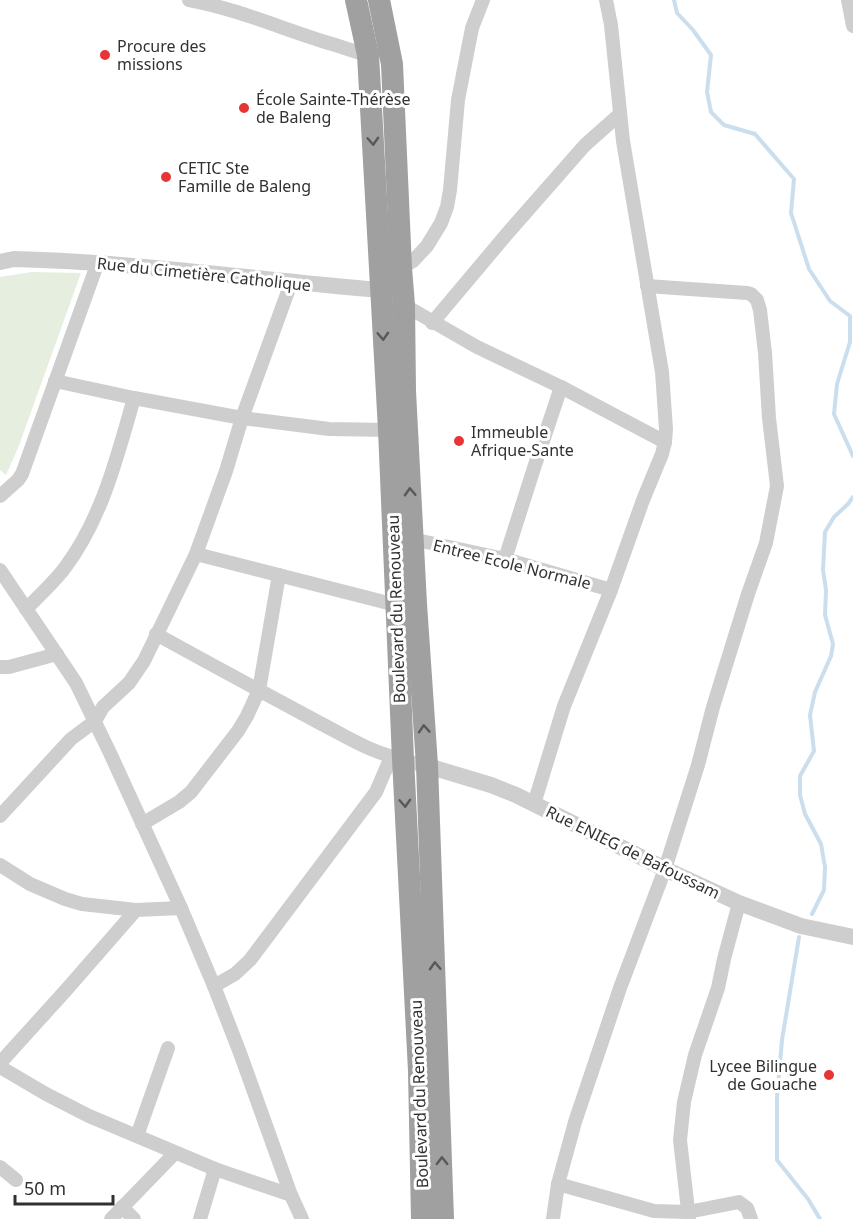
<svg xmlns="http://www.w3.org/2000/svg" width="853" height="1219" font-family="'Noto Sans',sans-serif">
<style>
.green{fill:#e6eedf}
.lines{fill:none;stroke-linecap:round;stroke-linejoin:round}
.stream{stroke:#cbdeed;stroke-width:4}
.minor{stroke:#cecece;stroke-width:14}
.tertiary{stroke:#cecece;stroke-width:16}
.trunk{stroke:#a0a0a0;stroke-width:22}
.oneway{stroke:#585858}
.poi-dot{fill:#e73435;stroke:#fff;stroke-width:2}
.labels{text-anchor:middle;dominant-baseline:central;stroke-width:6;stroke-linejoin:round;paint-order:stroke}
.poi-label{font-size:16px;fill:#313131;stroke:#fff;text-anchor:start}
.street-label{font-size:16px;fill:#313131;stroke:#fff}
</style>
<rect width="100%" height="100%" fill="#fff"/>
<polygon class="green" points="32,272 81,273 18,448 6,475 0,470 0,277"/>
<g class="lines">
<g class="stream">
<polyline points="674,0 677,13 693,30 711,55 707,92 711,112 724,125 755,134 794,179 791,213 809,269 830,301 850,316 850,342 837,384 834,414 853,456"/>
<polyline points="812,914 824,890 825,867 821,844 805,814 800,795 800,776 814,751 810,715 815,692 831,656 833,644 825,615 826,590 823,570 825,532 834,517 848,504 853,497"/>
<polyline points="799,937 782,1040 777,1097 777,1160 808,1199 820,1219"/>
</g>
<g class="minor">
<path d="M 189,0 C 238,9 285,30 332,44 C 346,48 359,54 373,56"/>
<polyline points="848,0 853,26"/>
<polyline points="397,268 401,268 413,261 427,246 441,223 447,207 450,190 458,100 472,28 483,0"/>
<polyline points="404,305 477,347 561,387 665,442"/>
<polyline points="432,323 506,235 585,145 620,114"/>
<polyline points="55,381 134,398 242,418 329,429 389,430"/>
<polyline points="0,496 18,480 22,474 98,262"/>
<polyline points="412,539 505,559 611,590"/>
<polyline points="196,554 396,605 403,605"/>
<polyline points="505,559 534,468 561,387"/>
<polyline points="0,570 76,683 110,753 181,908 214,986 240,1053 291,1195 302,1219"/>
<path d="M 26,609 C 39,596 53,583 64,569 C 102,519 117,457 134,398"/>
<path d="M 156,634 C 210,664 264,693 318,722 C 343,735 370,752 398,758"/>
<polyline points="0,667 9,667 57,654"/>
<polyline points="534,804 564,706 611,590 643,500 662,454 665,442 666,429 662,372 623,141 611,25 606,0"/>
<polyline points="0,816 71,739 95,721 103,707 129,683 144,661 196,554 226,471 242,418 291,283"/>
<polyline points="142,824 179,802 191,792 238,731 247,716 259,690 279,575"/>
<polyline points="0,865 30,884 65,899 82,904 136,910 181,908"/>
<polyline points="214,986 235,974 250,960 376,792 391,757"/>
<polyline points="0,1063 67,989 136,910"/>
<polyline points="0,1067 46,1094 89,1116 215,1169 291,1195"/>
<polyline points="137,1136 168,1048"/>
<polyline points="0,1167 16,1180"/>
<polyline points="558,1184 654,1211 688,1212 739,1202 747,1208 751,1219"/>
<polyline points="122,1207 134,1219"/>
<polyline points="111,1219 175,1153"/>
<polyline points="200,1219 215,1169"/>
<polyline points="553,1219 558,1184 575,1122 620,988 665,869 698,765 713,707 748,594 766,543 777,486 769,418 765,353 760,310 757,300 751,294 747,293 647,286"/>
<polyline points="689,1219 680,1140 684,1102 695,1055 718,988 724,959 739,903"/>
</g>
<g class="tertiary">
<path d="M 0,262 L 14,259 C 137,262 258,280 381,290 L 389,296"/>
<polyline points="418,763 491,785 516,795 665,869 739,903 801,926 853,937"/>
</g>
<g class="trunk">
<polyline points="356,0 368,55 380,268 389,430 403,759 419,1071 422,1219"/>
<polyline points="379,0 392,64 401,268 404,305 405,391 416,604 427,765 443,1219"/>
</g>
</g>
<defs><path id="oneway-chevron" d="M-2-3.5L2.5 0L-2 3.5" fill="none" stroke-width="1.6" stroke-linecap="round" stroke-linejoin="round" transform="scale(1.5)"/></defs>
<g class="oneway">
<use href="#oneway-chevron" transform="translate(373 141) rotate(87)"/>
<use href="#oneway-chevron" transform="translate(383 336) rotate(87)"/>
<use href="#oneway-chevron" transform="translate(410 492) rotate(-93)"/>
<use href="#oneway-chevron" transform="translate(424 729) rotate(-94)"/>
<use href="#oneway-chevron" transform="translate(405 803) rotate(87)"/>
<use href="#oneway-chevron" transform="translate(435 966) rotate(-92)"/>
<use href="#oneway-chevron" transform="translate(442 1161) rotate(-91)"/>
</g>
<g class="poi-dot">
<circle cx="105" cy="55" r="6"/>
<circle cx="244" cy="108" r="6"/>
<circle cx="166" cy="177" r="6"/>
<circle cx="459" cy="441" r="6"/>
<circle cx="829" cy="1075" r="6"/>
</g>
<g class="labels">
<g class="poi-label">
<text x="117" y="46">Procure des<tspan x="117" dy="18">missions</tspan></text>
<text x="256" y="99">École Sainte-Thérèse<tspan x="256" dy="18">de Baleng</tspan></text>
<text x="178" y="168">CETIC Ste<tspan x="178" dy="18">Famille de Baleng</tspan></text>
<text x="471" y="432">Immeuble<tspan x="471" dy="18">Afrique-Sante</tspan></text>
<text x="817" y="1066" text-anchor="end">Lycee Bilingue<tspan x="817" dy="18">de Gouache</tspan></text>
</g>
<g class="street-label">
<text transform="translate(204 274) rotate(6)">Rue du Cimetière Catholique</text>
<text transform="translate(512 564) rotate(14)">Entree Ecole Normale</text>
<text transform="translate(396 609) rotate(-92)">Boulevard du Renouveau</text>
<text transform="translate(633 852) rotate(26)">Rue ENIEG de Bafoussam</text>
<text transform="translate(419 1094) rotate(-92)">Boulevard du Renouveau</text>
</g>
</g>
<path d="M15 1195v9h98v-9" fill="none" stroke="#313131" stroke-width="3"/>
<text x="24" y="1195" font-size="18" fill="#313131" stroke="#ffffff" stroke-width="4.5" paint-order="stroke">50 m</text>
</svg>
